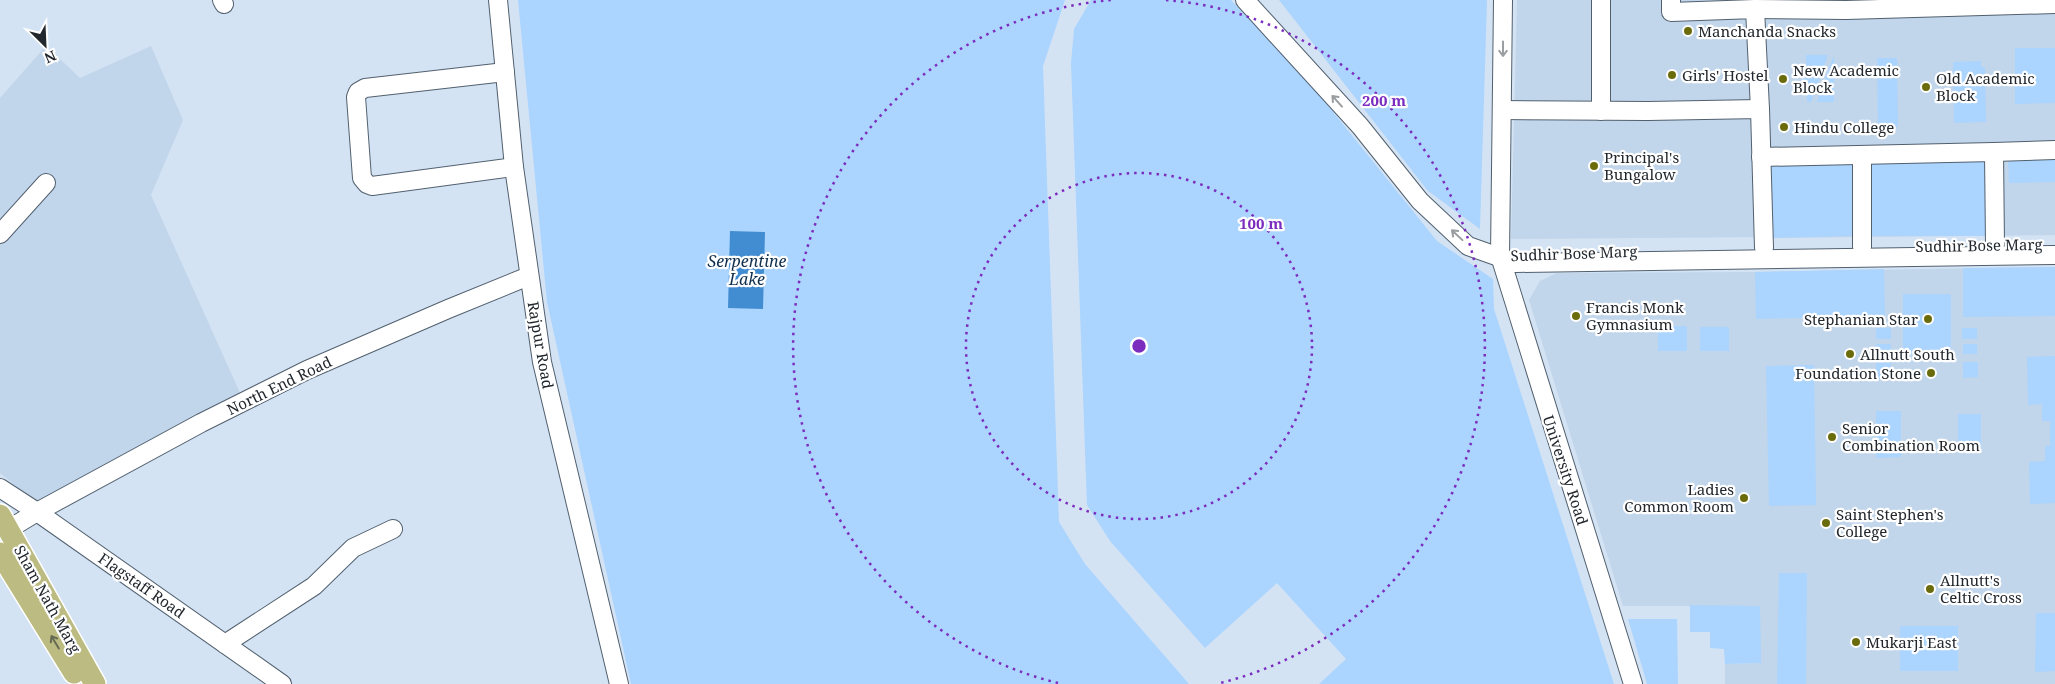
<svg xmlns="http://www.w3.org/2000/svg" width="2055" height="684" font-family="'Noto Serif',serif">
<style>
.built{fill:#c1d5eb}
.green{fill:#abd4fe}
.water{fill:#428dd2}
.lines{fill:none;stroke-linecap:round;stroke-linejoin:round}
.minor-casing{stroke:#52606e;stroke-width:20}
.major-casing{stroke:#fff;stroke-width:24}
.minor{stroke:#fff;stroke-width:18}
.major{stroke:#bcbc82;stroke-width:21}
.oneway{stroke:#9b9ea0}
.oneway2{stroke:#676a53}
.ring{fill:none;stroke:#7b2cbf;stroke-width:2.5;stroke-dasharray:2.5 5}
.poi-dot{fill:#6a6b0b;stroke:#fff;stroke-width:2}
.labels{text-anchor:middle;dominant-baseline:central;stroke-width:4.5;stroke-linejoin:round;paint-order:stroke}
.poi-label{font-size:15px;fill:#21272d;stroke:#fff;text-anchor:start}
.street-label{font-size:15px;fill:#21272d;stroke:#fff}
.water-label{font-size:16px;font-style:italic;fill:#102f4c;stroke:#fff}
.centre{fill:#7b2cbf;stroke:#fff;stroke-width:2.5}
.ring-label{font-size:15px;text-anchor:middle;font-weight:bold;fill:#7b2cbf;stroke:#fff;stroke-width:4.5;stroke-linejoin:round;paint-order:stroke}
</style>
<rect width="100%" height="100%" fill="#d3e3f4"/>
<g class="built">
<polygon points="1517,0 2055,0 2055,235 1768,238 1764,237 1511,239"/>
<polygon points="46,46 80,78 151,46 183,120 151,195 240,393 39,505 0,473 0,98"/>
<polygon points="2055,267 2055,684 1725,684 1725,664 1760,663 1760,606 1623,606 1529,300 1540,281 1557,273 1755,272"/>
</g>
<g class="green">
<polygon points="518,0 1065,0 1043,66 1059,522 1085,564 1189,684 631,684 547,302"/>
<polygon points="1091,0 1231,0 1317,92 1437,241 1493,279 1494,309 1614,684 1319,684 1346,659 1277,583 1205,648 1110,541 1087,505 1071,63 1074,29"/>
<polygon points="1279,0 1487,0 1480,229 1428,191"/>
<polygon points="2015,48 2055,48 2055,103 2015,104"/>
<polygon points="1806,55 1828,55 1811,102 1807,102 1807,92 1799,88 1799,81 1806,78"/>
<polygon points="1834,55 1834,102 1817,102"/>
<polygon points="1877,58 1897,58 1898,127 1878,127"/>
<polygon points="1981,61 1981,67 1985,67 1986,122 1954,123 1953,62"/>
<polygon points="2055,156 2055,182 2009,183 2008,158"/>
<polygon points="1989,160 1989,236 1865,236 1865,165 1874,161"/>
<polygon points="1853,161 1855,236 1768,238 1766,163"/>
<polygon points="2055,267 2055,316 1963,317 1963,268"/>
<polygon points="1884,269 1885,316 1756,319 1755,272"/>
<rect x="1903" y="294" width="48" height="61"/>
<rect x="1658" y="326" width="29" height="25"/>
<rect x="1700" y="327" width="29" height="24"/>
<rect x="1876" y="328" width="15" height="11"/>
<rect x="1962" y="328" width="15" height="11"/>
<rect x="1876" y="344" width="15" height="11"/>
<rect x="1963" y="344" width="14" height="10"/>
<polygon points="2055,356 2055,503 2030,504 2029,462 2045,461 2045,446 2050,446 2050,421 2042,421 2042,404 2028,405 2027,357"/>
<polygon points="1963,362 1978,362 1978,377 1963,378"/>
<polygon points="1876,363 1891,363 1892,379 1876,379"/>
<polygon points="1814,365 1816,505 1769,506 1766,366"/>
<polygon points="1876,411 1901,411 1901,457 1876,458"/>
<rect x="1958" y="414" width="23" height="38"/>
<polygon points="1779,573 1807,573 1806,684 1777,684"/>
<polygon points="1690,605 1760,606 1761,663 1725,664 1724,649 1710,648 1710,632 1690,632"/>
<polygon points="2036,613 2055,613 2055,671 2035,672"/>
<polygon points="1628,619 1677,619 1678,684 1647,684"/>
<rect x="1900" y="626" width="58" height="45"/>
</g>
<polygon class="water" points="730,231 765,232 763,309 728,308"/>
<g class="lines">
<g class="minor-casing">
<g id="minor">
<polyline points="222,0 224,4"/>
<polyline points="498,0 514,167 542,362 619,684"/>
<polyline points="1245,0 1360,126 1420,201 1468,246 1516,263 2055,255"/>
<polyline points="1503,0 1500,256 1633,684"/>
<polyline points="1671,0 1671,12 1755,9 1760,109"/>
<polyline points="1755,9 1846,10 2055,4"/>
<polyline points="505,72 365,88 358,92 356,97 362,178 367,184 372,186 514,167"/>
<polyline points="1502,110 1648,111 1760,109 1764,248"/>
<polyline points="1601,111 1601,0"/>
<polyline points="1994,152 2055,150"/>
<polyline points="1862,155 1862,247"/>
<polyline points="1761,157 1994,152 1995,245"/>
<polyline points="0,234 46,183"/>
<polyline points="0,488 37,512 282,684"/>
<polyline points="9,529 37,512 201,423 307,370 448,309 529,276"/>
<polyline points="225,644 314,586 353,548 393,529"/>
</g>
</g>
<g class="major-casing">
<g id="major">
<polyline points="0,515 95,684"/>
<polyline points="0,553 74,673"/>
</g>
</g>
<use href="#minor" class="minor"/>
<use href="#major" class="major"/>
</g>
<defs><path id="oneway-shaft" d="M-6 0H5M1.5-3L5.5 0L1.5 3" fill="none" stroke-width="1.6" stroke-linecap="round" stroke-linejoin="round" transform="scale(1.25)"/></defs>
<g class="oneway">
<use href="#oneway-shaft" transform="translate(1503 49) rotate(90)"/>
<use href="#oneway-shaft" transform="translate(1337 101) rotate(-132)"/>
<use href="#oneway-shaft" transform="translate(1457 235) rotate(-137)"/>
</g>
<use class="oneway2" href="#oneway-shaft" transform="translate(55 642) rotate(-121)"/>
<g class="ring">
<circle cx="1139" cy="346" r="173"/>
<path d="M1058 683A347 347 0 0 1 1112 0M1166 0A347 347 0 0 1 1220 683"/>
</g>
<g class="poi-dot">
<circle cx="1688" cy="31" r="5"/>
<circle cx="1672" cy="75" r="5"/>
<circle cx="1783" cy="79" r="5"/>
<circle cx="1926" cy="87" r="5"/>
<circle cx="1784" cy="127" r="5"/>
<circle cx="1594" cy="166" r="5"/>
<circle cx="1576" cy="316" r="5"/>
<circle cx="1928" cy="319" r="5"/>
<circle cx="1850" cy="354" r="5"/>
<circle cx="1931" cy="373" r="5"/>
<circle cx="1832" cy="437" r="5"/>
<circle cx="1744" cy="498" r="5"/>
<circle cx="1826" cy="523" r="5"/>
<circle cx="1930" cy="589" r="5"/>
<circle cx="1856" cy="642" r="5"/>
</g>
<g class="labels">
<g class="poi-label">
<text x="1698" y="31">Manchanda Snacks</text>
<text x="1793" y="70">New Academic<tspan x="1793" dy="17">Block</tspan></text>
<text x="1682" y="75">Girls' Hostel</text>
<text x="1936" y="78">Old Academic<tspan x="1936" dy="17">Block</tspan></text>
<text x="1794" y="127">Hindu College</text>
<text x="1604" y="157">Principal's<tspan x="1604" dy="17">Bungalow</tspan></text>
<text x="1586" y="307">Francis Monk<tspan x="1586" dy="17">Gymnasium</tspan></text>
<text x="1918" y="319" text-anchor="end">Stephanian Star</text>
<text x="1860" y="354">Allnutt South</text>
<text x="1921" y="373" text-anchor="end">Foundation Stone</text>
<text x="1842" y="428">Senior<tspan x="1842" dy="17">Combination Room</tspan></text>
<text x="1734" y="489" text-anchor="end">Ladies<tspan x="1734" dy="17">Common Room</tspan></text>
<text x="1836" y="514">Saint Stephen's<tspan x="1836" dy="17">College</tspan></text>
<text x="1940" y="580">Allnutt's<tspan x="1940" dy="17">Celtic Cross</tspan></text>
<text x="1866" y="642">Mukarji East</text>
</g>
<g class="street-label">
<text transform="translate(1979 245) rotate(-1)">Sudhir Bose Marg</text>
<text transform="translate(1574 253) rotate(-2)">Sudhir Bose Marg</text>
<text transform="translate(541 345) rotate(80)">Rajpur Road</text>
<text transform="translate(279 385) rotate(-26)">North End Road</text>
<text transform="translate(1566 470) rotate(72)">University Road</text>
<text transform="translate(142 585) rotate(35)">Flagstaff Road</text>
<text transform="translate(48 599) rotate(61)">Sham Nath Marg</text>
</g>
<g class="water-label">
<text x="747" y="261">Serpentine<tspan x="747" dy="18">Lake</tspan></text>
</g>
</g>
<circle cx="1139" cy="346" r="8" class="centre"/>
<g class="ring-label">
<text x="1384" y="106">200 m</text>
<text x="1261" y="229">100 m</text>
</g>
<g transform="translate(45 45) rotate(156)" stroke="#ffffff" stroke-width="4" paint-order="stroke">
<path d="M0-4L9 19L0 12L-9 19Z" fill="#21272d"/>
<text y="-8" font-size="14" font-weight="bold" text-anchor="middle" fill="#21272d">N</text>
</g>
</svg>
